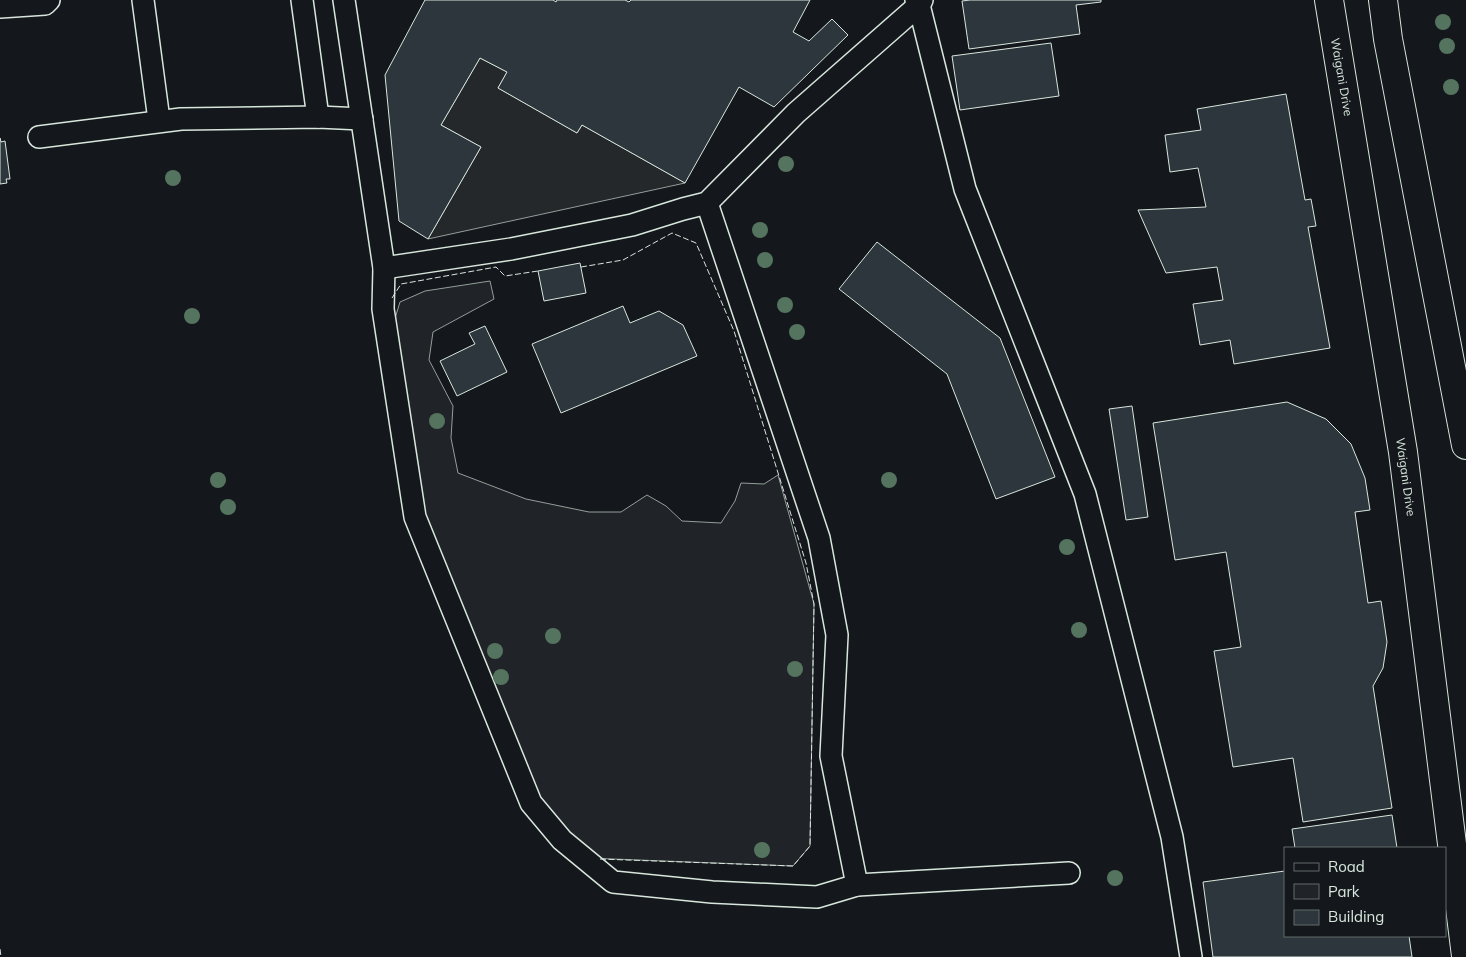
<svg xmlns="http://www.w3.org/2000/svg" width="1466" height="957" font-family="Mulish,sans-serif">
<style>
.green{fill:#202428;stroke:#939e99}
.parking{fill:#24282b;stroke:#939e99}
.building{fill:#2c363c;stroke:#d8e6dc}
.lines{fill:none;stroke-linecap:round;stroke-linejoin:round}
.street-casing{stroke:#d8e6dc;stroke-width:24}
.highway-casing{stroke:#d8e6dc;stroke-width:30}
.street{stroke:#14181c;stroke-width:21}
.highway{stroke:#14181c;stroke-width:28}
.fence{stroke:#d8e6dc;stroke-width:1;stroke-dasharray:6 2.5;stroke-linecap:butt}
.tree{fill:#55745f}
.labels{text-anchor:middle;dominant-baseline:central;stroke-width:4;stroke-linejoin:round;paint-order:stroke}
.street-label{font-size:12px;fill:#d8e6dc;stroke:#14181c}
</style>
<rect width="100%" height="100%" fill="#14181c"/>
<polygon class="green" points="490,281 494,299 433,332 429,360 453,406 451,438 458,473 526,499 589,512 621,512 647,495 666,506 682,521 721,523 735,501 741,483 764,484 778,475 814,604 810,846 793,866 588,858 538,805 418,516 393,325 400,302 425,291"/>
<polygon class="parking" points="480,58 507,72 498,88 577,133 582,125 685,183 428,239 481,147 441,125"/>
<g class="building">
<polygon points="425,0 553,0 556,2 557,0 625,0 629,2 631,0 810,0 793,32 809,41 832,19 848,35 774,107 739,87 685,183 582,125 577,133 498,88 507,72 480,58 441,125 481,147 428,239 399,221 385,75"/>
<polygon points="970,0 1101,0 1101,2 1076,5 1080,34 969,49 962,1"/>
<polygon points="1051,43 1059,96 960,110 952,56"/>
<polygon points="1286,94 1305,200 1311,199 1316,226 1308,227 1330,348 1234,364 1230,340 1200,345 1193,304 1223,300 1217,267 1166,273 1138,210 1206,207 1198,168 1170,172 1165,135 1201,130 1197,109"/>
<polygon points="0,138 1,142 5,141 10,179 6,179 7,183 0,184"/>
<polygon points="877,242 1000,338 1055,477 996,499 947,374 839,289"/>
<polygon points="580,263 586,293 544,301 538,271"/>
<polygon points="623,306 630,323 659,311 683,325 697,356 561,413 532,344"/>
<polygon points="485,326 507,372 457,396 440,361 475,344 469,333"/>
<polygon points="1287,402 1326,419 1351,444 1365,478 1370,510 1355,512 1368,603 1381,601 1387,642 1383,668 1373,686 1392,808 1303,822 1293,758 1233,767 1214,651 1241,647 1226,552 1175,560 1153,423"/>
<polygon points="1132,406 1148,517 1126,520 1109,409"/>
<polygon points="1392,815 1397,848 1295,848 1292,829"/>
<polygon points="1285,871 1285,936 1409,936 1412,957 1213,957 1203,882"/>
</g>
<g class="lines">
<g class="street-casing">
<g id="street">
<polyline points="143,0 159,120"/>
<polyline points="302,0 318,117"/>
<polyline points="344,0 384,268 383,309 415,517 531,803 562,840 613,882 712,892 817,897 857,885 1069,873"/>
<polyline points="916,0 919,5 965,189 1085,494 1172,837 1191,957"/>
<polyline points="0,7 45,4 49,0"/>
<polyline points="39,137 181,119 318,117 362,119"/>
<polyline points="707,203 819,538 837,635 831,756 857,885"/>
<polyline points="384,268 511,249 632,225 683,209 707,203 796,113 919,5 922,0"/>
</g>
</g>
<g class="highway-casing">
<g id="highway">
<polyline points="1329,0 1403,452 1466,956"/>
<polyline points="1383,0 1388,39 1466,445"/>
</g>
</g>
<use href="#street" class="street"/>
<use href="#highway" class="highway"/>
<g class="fence">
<polyline points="581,267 623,260 672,233 696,243 734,331 806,563 814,604 810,846 793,866 599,859"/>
<polyline points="392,298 401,284 496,267 505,276 538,271"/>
<polyline points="0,949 1,957"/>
</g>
</g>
<g class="tree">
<circle cx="1443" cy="22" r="8"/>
<circle cx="1447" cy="46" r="8"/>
<circle cx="1451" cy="87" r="8"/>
<circle cx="786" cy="164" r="8"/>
<circle cx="173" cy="178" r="8"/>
<circle cx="760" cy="230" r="8"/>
<circle cx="765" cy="260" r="8"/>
<circle cx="785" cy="305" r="8"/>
<circle cx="192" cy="316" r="8"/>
<circle cx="797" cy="332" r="8"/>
<circle cx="437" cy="421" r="8"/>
<circle cx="218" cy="480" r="8"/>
<circle cx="889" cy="480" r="8"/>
<circle cx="228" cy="507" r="8"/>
<circle cx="1067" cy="547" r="8"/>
<circle cx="1079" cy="630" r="8"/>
<circle cx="553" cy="636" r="8"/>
<circle cx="495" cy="651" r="8"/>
<circle cx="795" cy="669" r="8"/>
<circle cx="501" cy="677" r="8"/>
<circle cx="762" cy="850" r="8"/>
<circle cx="1115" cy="878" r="8"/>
</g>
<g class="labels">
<g class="street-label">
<text transform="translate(1342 77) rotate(80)">Waigani Drive</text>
<text transform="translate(1406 477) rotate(82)">Waigani Drive</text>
</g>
</g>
<rect x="1284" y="847" width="162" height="90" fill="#14181c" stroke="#626a69"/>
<rect x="1294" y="863" width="25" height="8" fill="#14181c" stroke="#626a69"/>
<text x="1328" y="872" font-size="15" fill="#d8e6dc">Road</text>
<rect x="1294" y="884" width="25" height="15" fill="#202428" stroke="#626a69"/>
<text x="1328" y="897" font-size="15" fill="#d8e6dc">Park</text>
<rect x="1294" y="910" width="25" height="15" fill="#2c363c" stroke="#626a69"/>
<text x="1328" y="922" font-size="15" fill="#d8e6dc">Building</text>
</svg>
